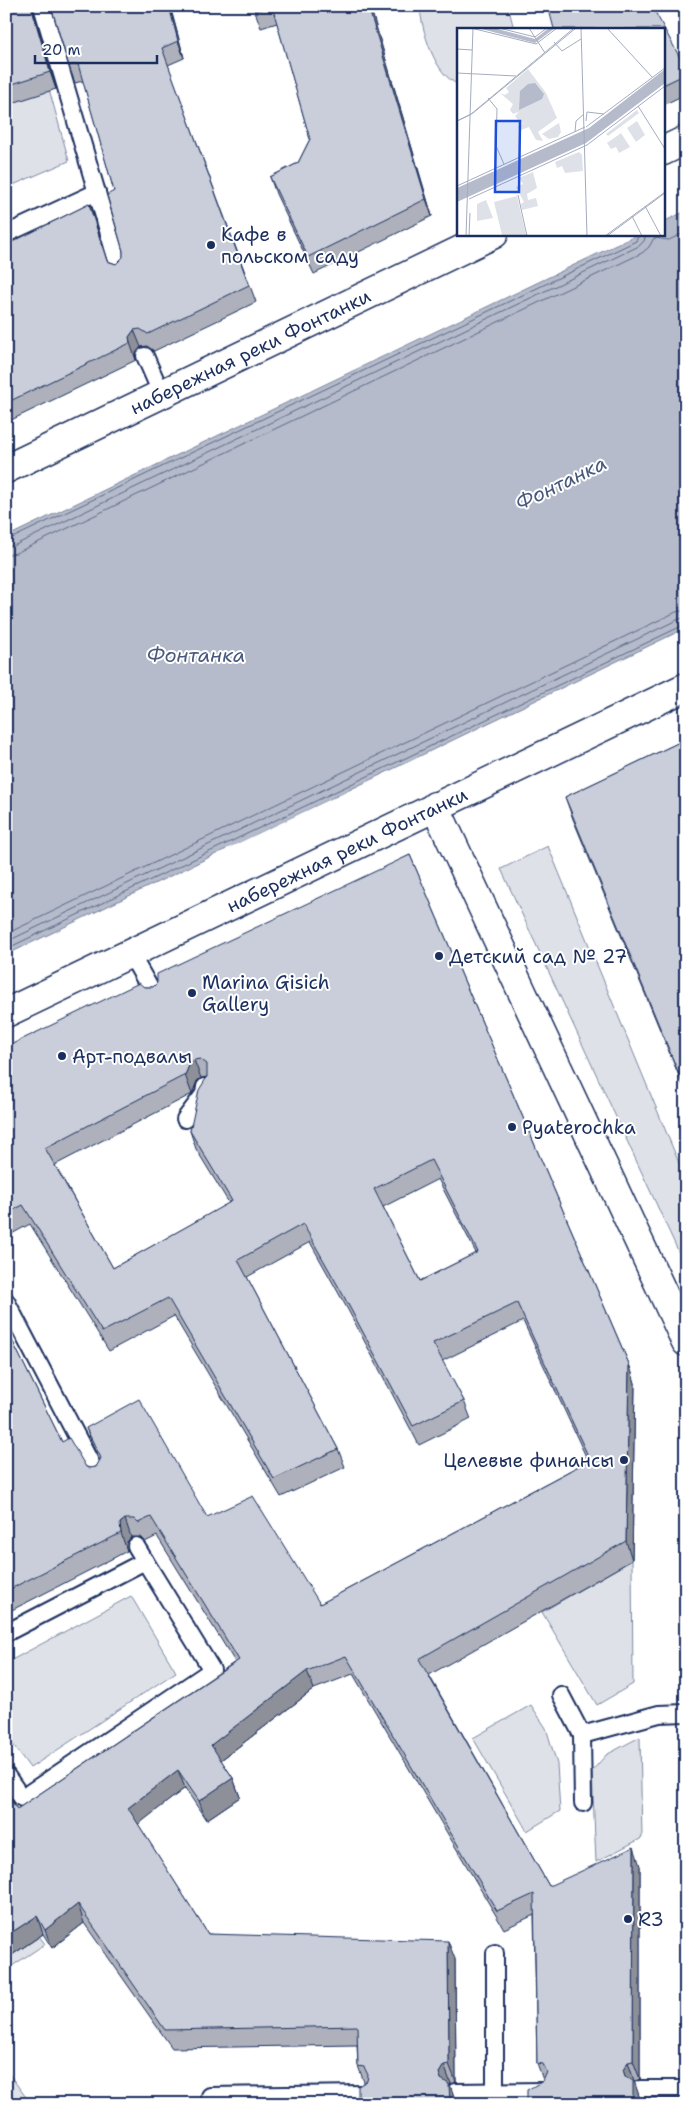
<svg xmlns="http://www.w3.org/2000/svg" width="692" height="2110" font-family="'Shantell Sans',sans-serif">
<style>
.green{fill:#dee1e7;stroke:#7c88a2}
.water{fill:#b5bbca;stroke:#77839f}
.pier{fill:#fff}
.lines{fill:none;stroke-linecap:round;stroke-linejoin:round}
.shore{stroke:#596789;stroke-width:1}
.service-casing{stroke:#1b2f5e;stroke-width:20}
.minor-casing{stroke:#1b2f5e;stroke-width:31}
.tertiary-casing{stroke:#1b2f5e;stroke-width:31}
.secondary-casing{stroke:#1b2f5e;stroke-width:31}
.service{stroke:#fff;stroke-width:16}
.minor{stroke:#fff;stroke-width:28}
.tertiary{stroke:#fff;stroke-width:28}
.secondary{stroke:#fff;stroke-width:28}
.wall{fill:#aeb1bb;stroke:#1b2f5e;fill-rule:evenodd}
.shaded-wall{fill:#8d9099;stroke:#1b2f5e}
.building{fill:#caceda;stroke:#1b2f5e;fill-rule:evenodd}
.poi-dot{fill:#1b2f5e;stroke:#fff;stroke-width:2}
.labels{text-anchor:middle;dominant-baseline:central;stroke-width:4;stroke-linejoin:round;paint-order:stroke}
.poi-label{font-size:19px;fill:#1b2f5e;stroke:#fff;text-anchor:start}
.street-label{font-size:19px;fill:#1b2f5e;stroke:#fff}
.water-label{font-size:20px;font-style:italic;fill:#49597e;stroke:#fff}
.inset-road{fill:none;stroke:#a4acbf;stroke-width:1}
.view{fill:#1d4ed8;fill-opacity:0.15;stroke:#1d4ed8;stroke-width:2.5}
.inset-edge{fill:none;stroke:#1b2f5e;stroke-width:2.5}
</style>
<rect width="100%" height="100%" fill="#fff"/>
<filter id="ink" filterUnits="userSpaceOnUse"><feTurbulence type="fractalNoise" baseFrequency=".02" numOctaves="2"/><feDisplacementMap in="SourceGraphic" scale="10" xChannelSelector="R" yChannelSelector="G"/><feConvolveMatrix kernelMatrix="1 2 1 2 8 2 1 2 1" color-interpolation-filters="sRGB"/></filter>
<g filter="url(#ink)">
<g class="green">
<polygon points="6,6 26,6 69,161 6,188"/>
<path d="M 420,6 L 508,6 L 514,29 L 458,29 L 458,84 C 435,76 421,29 420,6 Z"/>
<polygon points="548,846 686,1180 686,1268 501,869"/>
<polygon points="632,1560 633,1684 597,1705 542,1612"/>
<polygon points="131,1596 176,1672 30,1768 6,1735 6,1663"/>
<polygon points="531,1705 546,1728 557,1764 560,1811 527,1831 473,1738"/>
<polygon points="640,1737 642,1838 596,1862 592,1771 606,1755"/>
<polygon points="6,1891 45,1944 6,1970"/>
<polygon points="6,2070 31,2104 6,2104"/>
</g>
<polygon class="water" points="686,211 686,628 6,955 6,537 639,234 663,234 663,222"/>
<polygon class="pier" points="333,798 334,800 227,852 226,849"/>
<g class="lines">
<g class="shore">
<polyline points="6,541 636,241 639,234"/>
<polyline points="6,547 13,546 639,246 644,241 646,234"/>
<polyline points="6,555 16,553 642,253 649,247 654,238 669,240 686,232"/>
<polyline points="6,934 676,612 686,610"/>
<polyline points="6,942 679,619 686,618"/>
<polyline points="6,949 686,624"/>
</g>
<g class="service-casing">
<g id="service">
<polyline points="42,6 120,271"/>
<polyline points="6,234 97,192"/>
<polyline points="145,356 162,395"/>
<polyline points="130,953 155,997"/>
<polyline points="185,1119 204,1094 205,1087"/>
<polyline points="6,1301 98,1477"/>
<polyline points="6,1633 145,1561 136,1546"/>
<polyline points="561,1695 582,1735 659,1714 686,1713"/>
<polyline points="582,1735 583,1803"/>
<polyline points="6,1775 22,1798 212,1670 145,1561"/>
<polyline points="495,1953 495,2104"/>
<polyline points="640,2089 686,2089"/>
<polyline points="456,2092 544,2091"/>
<polyline points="210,2096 365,2094"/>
</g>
</g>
<g class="minor-casing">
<polyline id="minor" points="435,806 686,1342"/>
</g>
<g class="tertiary-casing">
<g id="tertiary">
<path id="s1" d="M 6,1013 L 686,687"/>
</g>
</g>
<g class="secondary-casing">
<g id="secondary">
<polyline points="663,151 686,140"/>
<path id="s2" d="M 6,469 L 494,234"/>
</g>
</g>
<use href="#service" class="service"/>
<use href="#minor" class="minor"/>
<use href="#tertiary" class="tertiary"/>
<use href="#secondary" class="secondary"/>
</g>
<g class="wall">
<polygon points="6,6 33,6 32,8 56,89 6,105"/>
<polygon points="51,6 170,6 184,58 168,65 256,302 154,351 147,346 141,347 135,354 136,360 7,422 6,245 89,204 108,261 116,264 123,257 123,251 114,191 83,81 75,83 69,66"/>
<polygon points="253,6 370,6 432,216 314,274 276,194 270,177 298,163 310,139 277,23 261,28"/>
<polygon points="663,29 686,69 686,94 663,105"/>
<polygon points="686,739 686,1093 573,819 565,797"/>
<path d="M 410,855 L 629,1364 L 635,1383 L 632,1560 L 429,1675 L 549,1886 L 640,1866 L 640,2079 L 635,2081 L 634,2082 L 640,2099 L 543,2081 L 543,2080 L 537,2063 L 534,1915 L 504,1929 L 353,1674 L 314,1689 L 221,1760 L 233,1778 L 240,1797 L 206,1820 L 185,1788 L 138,1824 L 208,1934 L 455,1959 L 456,2082 L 451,2084 L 450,2085 L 456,2102 L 364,2082 L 358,2066 L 357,2045 L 172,2048 L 84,1923 L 52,1948 L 43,1934 L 6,1959 L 6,1793 L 17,1809 L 235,1662 L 157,1536 L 145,1542 L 140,1537 L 131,1537 L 127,1542 L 127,1551 L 6,1613 L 6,1328 L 62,1442 L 86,1467 L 90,1468 L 96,1467 L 100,1461 L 93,1446 L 86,1428 L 207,1517 L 320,1604 L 588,1461 L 523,1321 L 442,1361 L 464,1401 L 471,1419 L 419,1445 L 348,1310 L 310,1242 L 247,1277 L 338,1449 L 345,1467 L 281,1497 L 174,1316 L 109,1351 L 30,1224 L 6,1237 L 6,1047 L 144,987 L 153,987 ZM 207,1077 L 190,1131 L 196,1149 L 229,1203 L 113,1268 L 55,1165 L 192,1094 L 197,1081 L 201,1078 ZM 438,1179 L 476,1253 L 420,1281 L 383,1207 Z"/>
</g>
<g class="shaded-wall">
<polygon points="31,6 33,6 32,8 56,89 50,72"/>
<polygon points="169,6 170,6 184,58 178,41"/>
<polygon points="368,6 370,6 432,216 426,199"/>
<polygon points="89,204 95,221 113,278 107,261"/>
<polygon points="134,330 141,347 135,354 136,360 130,343 129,337"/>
<polygon points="194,1060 201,1078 197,1081 192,1094 185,1075 190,1063"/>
<polygon points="629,1364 635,1383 632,1560 626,1541"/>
<polygon points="125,1519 131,1537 127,1542 127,1551 121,1533 120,1523"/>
<polygon points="307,1671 314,1689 217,1763 211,1745"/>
<polygon points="178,1770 185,1788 135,1827 128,1808"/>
<polygon points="233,1778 240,1797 206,1820 199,1801"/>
<polygon points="634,1847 640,1866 640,2079 633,2061"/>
<polygon points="78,1904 84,1923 52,1948 45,1930"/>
<polygon points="37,1916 43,1934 6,1959 6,1936"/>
<polygon points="448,1941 455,1959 456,2082 449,2064"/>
<polygon points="628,2062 640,2099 640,2104 633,2104 625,2076 623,2070"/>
<polygon points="444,2065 451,2084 450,2085 456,2104 450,2104 439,2073"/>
</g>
<g class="building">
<polygon points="6,6 31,6 50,72 6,86"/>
<polygon points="51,6 169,6 178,41 162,48 249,285 148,334 140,329 134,330 129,337 130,343 6,403 6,245 89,204 107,261 116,264 123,257 123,251 107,195 114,191 78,64 69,66"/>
<polygon points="253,6 271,6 255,11"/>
<polygon points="272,6 368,6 426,199 308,257 270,177 298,163 310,139"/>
<polygon points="548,6 652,6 686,69 686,74 663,85 663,29 554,29"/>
<polygon points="686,739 686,811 682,813 686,823 686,1091 565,797"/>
<path d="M 410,855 L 629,1364 L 626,1541 L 419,1659 L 549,1886 L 634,1847 L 633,2061 L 628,2062 L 623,2070 L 625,2076 L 633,2081 L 633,2104 L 527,2104 L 527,2090 L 543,2081 L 547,2072 L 543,2064 L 537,2063 L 534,1894 L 497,1911 L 346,1656 L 307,1671 L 211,1745 L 233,1778 L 199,1801 L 178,1770 L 128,1808 L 208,1934 L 448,1941 L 449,2064 L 444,2065 L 439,2073 L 441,2079 L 449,2084 L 450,2104 L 358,2104 L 358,2086 L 367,2081 L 368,2075 L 364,2067 L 358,2066 L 357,2026 L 165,2030 L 78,1904 L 45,1930 L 37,1916 L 6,1936 L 6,1874 L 7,1873 L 6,1872 L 6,1793 L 17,1809 L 239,1660 L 151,1517 L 138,1523 L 134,1519 L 125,1519 L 120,1523 L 121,1533 L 6,1591 L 6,1328 L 62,1442 L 69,1438 L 86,1467 L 90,1468 L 96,1467 L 101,1458 L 86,1428 L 139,1399 L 207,1517 L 253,1496 L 320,1604 L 590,1460 L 517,1303 L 433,1343 L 464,1401 L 413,1426 L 341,1291 L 303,1224 L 238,1260 L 338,1449 L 274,1479 L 168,1298 L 102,1332 L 23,1205 L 6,1214 L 6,1047 L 139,983 L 144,987 L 153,987 L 157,983 L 157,974 ZM 200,1059 L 207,1064 L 207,1077 L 199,1090 L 190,1131 L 232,1201 L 113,1268 L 45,1148 L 185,1075 L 190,1063 L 194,1060 ZM 431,1160 L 478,1252 L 420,1281 L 374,1189 Z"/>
</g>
</g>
<g class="poi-dot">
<circle cx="211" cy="245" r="5"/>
<circle cx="439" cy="956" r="5"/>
<circle cx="192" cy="993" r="5"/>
<circle cx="62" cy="1056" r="5"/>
<circle cx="512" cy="1127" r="5"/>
<circle cx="624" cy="1460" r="5"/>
<circle cx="628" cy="1919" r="5"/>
</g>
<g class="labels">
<g class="poi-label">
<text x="221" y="234">Кафе в<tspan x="221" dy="22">польском саду</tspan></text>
<text x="449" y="956">Детский сад № 27</text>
<text x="202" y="982">Marina Gisich<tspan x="202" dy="22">Gallery</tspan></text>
<text x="72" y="1056">Арт-подвалы</text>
<text x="522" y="1127">Pyaterochka</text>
<text x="614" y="1460" text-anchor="end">Целевые финансы</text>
<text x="638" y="1919">R3</text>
</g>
<g class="street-label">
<text stroke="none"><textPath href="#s2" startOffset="271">набережная реки Фонтанки</textPath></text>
<text stroke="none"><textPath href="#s1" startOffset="378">набережная реки Фонтанки</textPath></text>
</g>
<g class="water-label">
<text transform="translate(561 483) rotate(-26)">Фонтанка</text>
<text x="196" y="655">Фонтанка</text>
</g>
</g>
<g transform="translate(457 28)">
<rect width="208" height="208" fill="#fff"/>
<path d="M 71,41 L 89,65 L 100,90 L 81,104 L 86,113 L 79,112 L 72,99 L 64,102 L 61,99 L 69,93 L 64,96 L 58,88 L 62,84 L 56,86 L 53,82 L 56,76 L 43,65 L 48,67 L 52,64 L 49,60 ZM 180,82 L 182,85 L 151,108 L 149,106 ZM 180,93 L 188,107 L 179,114 L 170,100 ZM 102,95 L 104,104 L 101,109 L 92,111 L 85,106 ZM 164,105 L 173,119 L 162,125 L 159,119 L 154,121 L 150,115 ZM 122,124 L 125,127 L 126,143 L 108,145 L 105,138 L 100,140 L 98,134 ZM 76,144 L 80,160 L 70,166 L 71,172 L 79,170 L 81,178 L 65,182 L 64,176 L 67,174 L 59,159 L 66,156 L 62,150 ZM 60,168 L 69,207 L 45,207 L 37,174 ZM 29,172 L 36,190 L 20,193 L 20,176 Z" fill="#dee1e7"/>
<path d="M 21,0 L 37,0 L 78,11 L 92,0 L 98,0 L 78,15 ZM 207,42 L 207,56 L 129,115 L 0,174 L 0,160 L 132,100 ZM 78,55 L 87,66 L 85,71 L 62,82 L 63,63 L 71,56 Z" fill="#b5bbca"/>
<path class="inset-road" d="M 14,0 L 79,16 L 100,0M 42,0 L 78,9 L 90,0M 72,0 L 88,25M 124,0 L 130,208M 150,0 L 195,49M 97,14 L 105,23 L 124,11M 0,21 L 15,22M 0,45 L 59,48M 31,70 L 40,81 L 39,118 L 47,136M 181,78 L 208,121M 0,93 L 16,85 L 119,0M 0,93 L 13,87 L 117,0M 129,93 L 130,84 L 147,86M 129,99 L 208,40M 118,104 L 119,93 L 127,86M 0,158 L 128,99M 61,167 L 70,208M 12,171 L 130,117 L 208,58M 188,178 L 204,208M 175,188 L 185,208M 9,208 L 16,0M 12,208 L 13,185M 148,208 L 208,164M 150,208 L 208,165"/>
<path class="view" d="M 39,93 L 63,93 L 62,164 L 38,164 Z"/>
<rect width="208" height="208" class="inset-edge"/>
</g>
<rect width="692" height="2110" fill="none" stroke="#fff" stroke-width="25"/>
<rect x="12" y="12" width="667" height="2085" fill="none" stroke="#1b2f5e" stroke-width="2" filter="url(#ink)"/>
<path d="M35 55v8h122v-8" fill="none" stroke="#1b2f5e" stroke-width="2.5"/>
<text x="42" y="55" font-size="15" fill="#1b2f5e" stroke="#ffffff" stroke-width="4" paint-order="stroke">20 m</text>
</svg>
